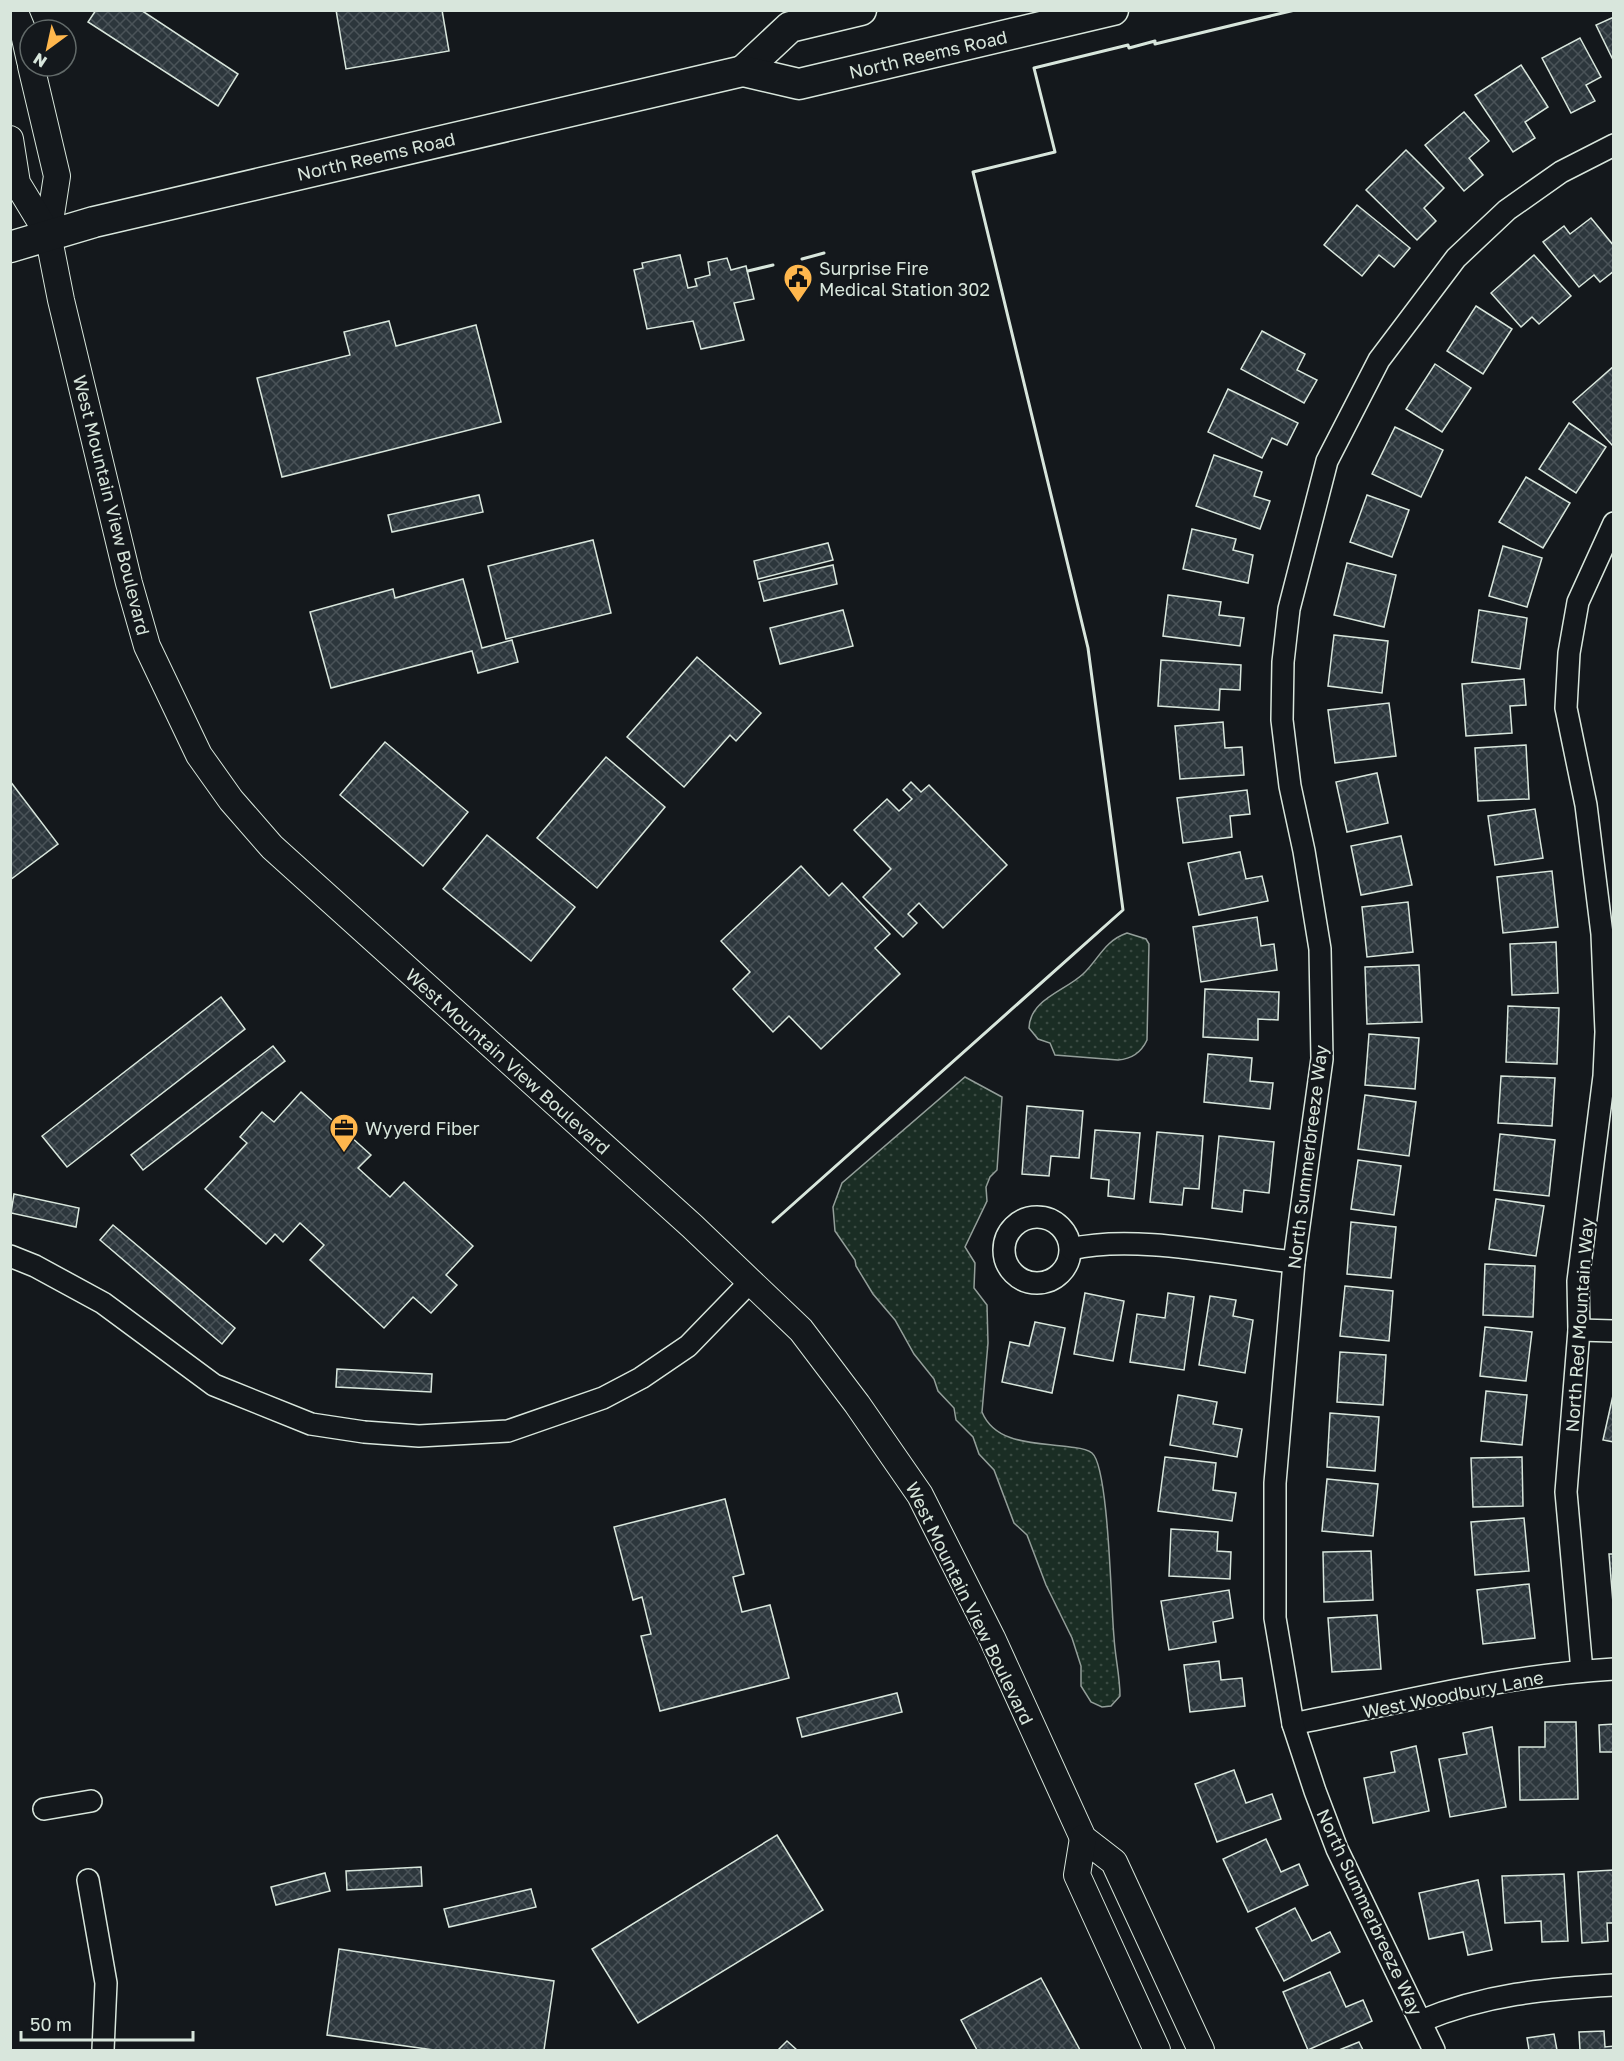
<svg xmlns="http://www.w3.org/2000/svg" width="1624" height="2061" font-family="'Golos Text',sans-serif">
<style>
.grass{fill:url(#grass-dots);stroke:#939e99;stroke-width:1.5}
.building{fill:url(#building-cross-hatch);stroke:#d8e6dc;stroke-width:1.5}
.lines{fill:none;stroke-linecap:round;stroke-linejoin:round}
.minor-casing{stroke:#d8e6dc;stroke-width:24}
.tertiary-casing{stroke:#d8e6dc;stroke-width:28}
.secondary-casing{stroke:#d8e6dc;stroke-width:33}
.minor{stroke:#14181c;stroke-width:21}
.tertiary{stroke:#14181c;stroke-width:26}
.secondary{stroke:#14181c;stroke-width:30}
.wall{stroke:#d8e6dc;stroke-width:3}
.labels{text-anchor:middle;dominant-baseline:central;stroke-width:4.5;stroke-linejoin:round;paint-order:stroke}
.street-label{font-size:18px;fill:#d8e6dc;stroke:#14181c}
.poi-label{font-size:18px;fill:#d8e6dc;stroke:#14181c;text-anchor:start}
</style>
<defs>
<pattern id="grass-dots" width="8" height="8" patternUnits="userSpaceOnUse" patternTransform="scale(1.5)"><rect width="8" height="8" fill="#1a2d24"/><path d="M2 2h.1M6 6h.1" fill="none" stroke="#3b4b43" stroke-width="1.8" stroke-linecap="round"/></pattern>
<pattern id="building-cross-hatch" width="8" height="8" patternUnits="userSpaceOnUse" patternTransform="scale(1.5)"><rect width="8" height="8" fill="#2c363c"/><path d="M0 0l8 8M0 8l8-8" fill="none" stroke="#4a5358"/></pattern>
</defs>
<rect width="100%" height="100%" fill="#14181c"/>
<g class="grass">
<path d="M 1127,933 L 1146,939 L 1149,944 L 1147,1040 C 1141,1053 1132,1059 1118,1060 L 1055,1055 L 1050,1043 L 1038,1039 L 1029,1028 C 1030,999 1065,991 1083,974 C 1099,959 1104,941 1127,933 Z"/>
<path d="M 965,1077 L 1002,1097 L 997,1170 L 990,1177 L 986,1187 L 987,1201 L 965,1247 L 975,1263 L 974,1288 L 987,1305 L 988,1343 L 982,1412 C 996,1446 1039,1442 1070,1447 C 1077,1448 1086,1448 1092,1453 C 1109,1467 1111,1608 1114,1637 C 1115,1657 1120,1676 1120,1696 L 1111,1706 L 1102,1707 L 1091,1702 L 1081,1686 L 1081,1666 L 1072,1638 L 1046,1585 L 1027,1535 L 1014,1523 L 994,1470 L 979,1454 L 973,1437 L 956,1420 L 954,1408 L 938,1391 L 934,1379 L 914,1354 L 895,1320 L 873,1294 L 856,1266 L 855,1260 L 835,1231 L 833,1207 L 842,1183 Z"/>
</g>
<g class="building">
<polygon points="96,10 141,10 238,74 218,106 88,22"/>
<polygon points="336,10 442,10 449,51 346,69"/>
<polygon points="1614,17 1614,62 1596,25"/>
<polygon points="1580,38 1601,77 1586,85 1595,101 1571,113 1542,58"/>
<polygon points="1521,65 1548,107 1525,122 1535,138 1513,152 1475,95"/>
<polygon points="1464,112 1489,141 1469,158 1483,175 1464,191 1425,145"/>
<polygon points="1406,150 1444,188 1424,208 1436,221 1417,240 1366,190"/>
<polygon points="1357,205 1410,248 1394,267 1379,255 1362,276 1324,245"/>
<polygon points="1591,218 1614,246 1614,271 1600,282 1594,275 1579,287 1543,242 1564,226 1570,234"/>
<polygon points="680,255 688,288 697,286 695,279 710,275 708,262 727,258 731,270 746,266 754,299 734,303 744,340 701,349 693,321 647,329 634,270 643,268 642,263"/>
<polygon points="1534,255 1571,296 1539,324 1532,317 1521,327 1491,293"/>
<polygon points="1476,306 1512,329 1483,374 1447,351"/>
<polygon points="389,321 396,346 476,325 501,422 282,477 257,378 350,355 344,332"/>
<polygon points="1262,331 1305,354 1297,370 1317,380 1304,403 1241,369"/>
<polygon points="1435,364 1471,388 1442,432 1406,409"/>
<polygon points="1614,366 1614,443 1612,445 1573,402"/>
<polygon points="1228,389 1298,423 1287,445 1272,438 1262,458 1208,432"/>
<polygon points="1569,423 1606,447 1576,493 1539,469"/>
<polygon points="1395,427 1443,450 1421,497 1372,474"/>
<polygon points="1214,455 1262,472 1254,496 1270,501 1260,529 1196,506"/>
<polygon points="1526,477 1570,503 1543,548 1499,522"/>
<polygon points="479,495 483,512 392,532 388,515"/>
<polygon points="1367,495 1409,510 1392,557 1350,542"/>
<polygon points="1192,529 1236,539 1233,550 1253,555 1248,583 1183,569"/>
<polygon points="593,540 611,613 506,639 488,566"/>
<polygon points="828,543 833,560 758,579 754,561"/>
<polygon points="1503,546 1542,558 1527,607 1489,596"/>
<polygon points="1347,563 1396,575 1384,627 1334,615"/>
<polygon points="833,565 837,584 764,601 759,582"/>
<polygon points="463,579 482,648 512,640 518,662 478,673 472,651 331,688 310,612 393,589 395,598"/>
<polygon points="1168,595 1221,602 1219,615 1244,618 1240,646 1163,636"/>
<polygon points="843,610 853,646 780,664 770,628"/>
<polygon points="1479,610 1527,618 1520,669 1472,662"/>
<polygon points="1334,635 1388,641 1382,693 1328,686"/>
<polygon points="697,657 761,713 736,741 730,735 684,787 627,737"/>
<polygon points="1161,660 1241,665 1240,690 1220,689 1219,710 1158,706"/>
<polygon points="1524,679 1526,705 1510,706 1512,733 1466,736 1462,684"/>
<polygon points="1389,703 1396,756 1335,763 1328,710"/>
<polygon points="1223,722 1225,748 1242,747 1244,775 1180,779 1175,726"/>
<polygon points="385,742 468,812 423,866 340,795"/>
<polygon points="1526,745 1529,799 1478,801 1475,748"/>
<polygon points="606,757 665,807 597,888 537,838"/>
<polygon points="1377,773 1388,823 1347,832 1336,782"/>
<polygon points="10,781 58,844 10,880"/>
<polygon points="911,782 921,792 929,785 1007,865 943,928 919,903 908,914 917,923 903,937 863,897 891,869 854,830 887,799 899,811 912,799 903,790"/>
<polygon points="1247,790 1250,814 1230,816 1232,837 1183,843 1177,798"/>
<polygon points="1535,809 1543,858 1495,865 1488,816"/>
<polygon points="487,835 575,907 531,961 443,889"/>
<polygon points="1401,836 1412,885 1361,895 1351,846"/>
<polygon points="1240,852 1246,879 1262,876 1268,901 1199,915 1188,863"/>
<polygon points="801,866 829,896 842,883 890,934 875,948 900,974 821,1049 789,1016 773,1032 733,989 750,972 721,941"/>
<polygon points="1552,871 1558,927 1503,933 1497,877"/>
<polygon points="1408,902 1413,952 1367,957 1362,907"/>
<polygon points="1257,917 1261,946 1274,944 1277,970 1201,982 1193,927"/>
<polygon points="1556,942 1558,993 1512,995 1510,944"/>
<polygon points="1419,965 1422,1022 1367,1024 1365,967"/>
<polygon points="1205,989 1279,992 1278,1020 1258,1019 1258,1040 1203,1037"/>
<polygon points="221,997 245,1029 67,1167 42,1136"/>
<polygon points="1508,1006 1559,1008 1557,1064 1506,1062"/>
<polygon points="1369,1034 1419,1038 1415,1089 1365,1085"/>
<polygon points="273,1046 285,1061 143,1170 131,1155"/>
<polygon points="1208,1054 1252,1058 1250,1081 1273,1083 1270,1109 1204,1102"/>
<polygon points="1501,1076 1555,1078 1552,1126 1498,1123"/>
<polygon points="301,1092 371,1155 358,1168 390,1197 404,1182 473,1246 446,1275 457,1285 431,1313 413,1297 384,1328 310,1260 324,1245 300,1223 283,1242 275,1234 266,1244 205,1189 247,1143 240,1137 262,1112 274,1122"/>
<polygon points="1365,1095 1416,1102 1409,1156 1358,1149"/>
<polygon points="1027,1106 1083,1111 1079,1158 1051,1156 1049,1176 1022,1174"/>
<polygon points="1095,1130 1140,1133 1134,1199 1108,1196 1109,1180 1091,1178"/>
<polygon points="1157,1132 1203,1136 1199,1189 1184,1188 1182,1205 1150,1202"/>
<polygon points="1500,1134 1555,1140 1549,1196 1494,1190"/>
<polygon points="1219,1136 1274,1142 1269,1193 1244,1190 1242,1212 1212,1208"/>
<polygon points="1358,1160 1401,1166 1394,1215 1351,1209"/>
<polygon points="14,1194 79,1208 76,1227 11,1213"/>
<polygon points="1496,1199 1544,1206 1536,1256 1489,1249"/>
<polygon points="1351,1222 1396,1227 1391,1278 1347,1274"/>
<polygon points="113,1225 235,1328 222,1344 100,1240"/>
<polygon points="1485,1264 1535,1266 1533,1317 1483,1315"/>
<polygon points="1345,1286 1393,1291 1389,1341 1340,1336"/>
<polygon points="1085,1293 1124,1301 1113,1361 1074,1354"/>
<polygon points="1168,1293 1194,1297 1184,1370 1130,1362 1137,1314 1165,1318"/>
<polygon points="1210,1296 1236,1300 1233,1316 1253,1320 1245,1373 1199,1365"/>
<polygon points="1035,1322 1065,1328 1052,1393 1002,1382 1010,1342 1029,1346"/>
<polygon points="1485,1327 1532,1332 1526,1381 1480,1376"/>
<polygon points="1340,1352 1386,1355 1383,1405 1337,1402"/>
<polygon points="337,1369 432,1374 431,1392 336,1387"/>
<polygon points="1486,1391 1527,1395 1522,1445 1481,1441"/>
<polygon points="1614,1391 1614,1442 1603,1440"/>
<polygon points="1178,1395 1217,1402 1213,1424 1242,1429 1237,1457 1170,1445"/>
<polygon points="1330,1413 1379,1417 1375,1471 1327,1467"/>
<polygon points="1165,1457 1216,1463 1213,1490 1236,1493 1232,1521 1158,1511"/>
<polygon points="1522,1457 1523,1506 1473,1507 1471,1458"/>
<polygon points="1327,1479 1378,1484 1373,1536 1322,1531"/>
<polygon points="725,1499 744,1574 733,1577 742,1612 770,1605 789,1678 660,1711 641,1636 651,1634 642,1597 633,1600 614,1527"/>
<polygon points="1524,1518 1529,1571 1475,1575 1471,1522"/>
<polygon points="1171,1529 1218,1532 1217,1551 1231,1552 1230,1579 1169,1576"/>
<polygon points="1371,1551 1373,1600 1324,1602 1323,1552"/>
<polygon points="1609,1554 1614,1554 1614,1615"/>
<polygon points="1529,1584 1535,1638 1483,1644 1477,1590"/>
<polygon points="1229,1590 1233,1618 1213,1622 1216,1642 1169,1650 1161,1601"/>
<polygon points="1377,1615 1381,1669 1332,1672 1328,1618"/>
<polygon points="1219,1661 1221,1680 1242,1678 1245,1706 1190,1712 1184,1665"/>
<polygon points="897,1693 902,1712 802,1737 797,1718"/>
<polygon points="1545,1722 1576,1722 1578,1799 1520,1800 1519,1747 1545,1747"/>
<polygon points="1614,1724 1614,1773 1613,1752 1600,1752 1599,1725"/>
<polygon points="1492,1727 1506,1807 1450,1817 1439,1759 1467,1754 1463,1733"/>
<polygon points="1416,1746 1429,1811 1373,1823 1364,1778 1395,1772 1391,1752"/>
<polygon points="1234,1770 1246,1803 1272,1794 1281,1819 1217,1842 1195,1784"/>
<polygon points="777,1835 823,1910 638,2023 592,1949"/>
<polygon points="1266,1839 1281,1872 1299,1864 1308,1885 1248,1912 1223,1859"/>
<polygon points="421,1867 422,1886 347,1890 346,1871"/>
<polygon points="1614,1870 1614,1923 1607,1923 1608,1941 1582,1943 1578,1872"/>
<polygon points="325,1873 330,1891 276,1905 271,1887"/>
<polygon points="1564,1874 1568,1941 1542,1942 1541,1921 1505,1923 1502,1876"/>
<polygon points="1478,1880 1492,1950 1468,1955 1463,1932 1429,1939 1419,1893"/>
<polygon points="531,1889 536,1907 449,1927 444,1909"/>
<polygon points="1295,1908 1312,1941 1330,1932 1340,1952 1284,1981 1256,1928"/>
<polygon points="339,1949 554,1981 544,2050 434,2050 327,2035"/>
<polygon points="1330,1972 1346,2007 1363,2000 1372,2021 1308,2050 1283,1992"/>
<polygon points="1041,1978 1080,2050 977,2050 961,2020"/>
<polygon points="1604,2031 1605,2047 1614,2046 1614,2050 1580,2050 1579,2032"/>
<polygon points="1554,2034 1557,2050 1529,2050 1527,2038"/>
<polygon points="787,2041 797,2050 778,2050"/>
<polygon points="1359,2042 1363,2050 1339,2050"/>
</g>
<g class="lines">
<g class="minor-casing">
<g id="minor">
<circle cx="1037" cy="1250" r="33"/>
<path d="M 1071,1249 C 1134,1234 1228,1255 1294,1262"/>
<polyline points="10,1256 35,1266 103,1303 214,1385 311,1424 364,1432 419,1436 508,1431 603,1398 641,1378 688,1346 751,1281"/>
<polyline points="1579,1330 1614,1331"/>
<polyline points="1582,1671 1566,1492 1579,1330 1578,1281 1604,1076 1606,1032 1602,934 1586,805 1566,708 1569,653 1578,602 1614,523"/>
<path d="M 1293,1724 C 1399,1703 1505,1675 1614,1669"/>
<polyline points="44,1809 91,1801"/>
<polyline points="88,1880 106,1983 103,2050"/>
<path d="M 1421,2021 C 1486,1994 1544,1989 1614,1985"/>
<polyline points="1434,2050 1337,1849 1315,1791 1293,1724 1275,1618 1275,1483 1294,1262 1322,1059 1320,949 1304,851 1290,786 1282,720 1283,662 1289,609 1327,461 1379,360 1456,258 1507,210 1561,172 1614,145"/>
</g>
</g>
<g class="tertiary-casing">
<g id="tertiary">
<polyline points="14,10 24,34 30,61"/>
<polyline points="31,66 57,176 48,234 61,300 129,583 147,646 199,755 231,800 272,847 692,1226 801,1330 857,1404 920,1495 992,1638 1083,1838 1114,1862 1201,2050"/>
<polyline points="10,139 17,183 48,234"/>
<polyline points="1083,1838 1077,1875 1157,2050"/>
</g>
</g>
<g class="secondary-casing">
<g id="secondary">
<polyline points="743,71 790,27 861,10"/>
<polyline points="10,247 94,222 743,71 799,84 1113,10"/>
</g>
</g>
<use href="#minor" class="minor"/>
<use href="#tertiary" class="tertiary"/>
<use href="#secondary" class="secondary"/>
<g class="wall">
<polyline points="802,259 824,253"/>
<polyline points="748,271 773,265"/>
<polyline points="773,1222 1123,910 1088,648 973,172 1055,152 1034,68 1128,45 1129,48 1155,41 1155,44 1295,10"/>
</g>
</g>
<defs>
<g id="civic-pin" transform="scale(1.5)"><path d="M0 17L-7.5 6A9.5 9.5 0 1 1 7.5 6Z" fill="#ffb74d" stroke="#14181c"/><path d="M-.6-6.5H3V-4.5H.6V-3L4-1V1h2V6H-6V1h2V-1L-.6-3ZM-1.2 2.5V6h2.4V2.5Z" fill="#111"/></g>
<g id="office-pin" transform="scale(1.5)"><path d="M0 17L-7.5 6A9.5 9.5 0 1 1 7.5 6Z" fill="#ffb74d" stroke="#14181c"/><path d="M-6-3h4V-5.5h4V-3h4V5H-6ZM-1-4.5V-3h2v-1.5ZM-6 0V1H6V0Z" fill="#111"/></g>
</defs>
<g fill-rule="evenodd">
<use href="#civic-pin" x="798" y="278"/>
<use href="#office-pin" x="344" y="1128"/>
</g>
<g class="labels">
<g class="street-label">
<text transform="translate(928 54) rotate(-13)">North Reems Road</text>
<text transform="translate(376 156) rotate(-13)">North Reems Road</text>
<text transform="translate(112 505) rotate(76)">West Mountain View Boulevard</text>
<text transform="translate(508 1061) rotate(42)">West Mountain View Boulevard</text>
<text transform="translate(1307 1157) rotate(-83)">North Summerbreeze Way</text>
<text transform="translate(1579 1325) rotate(-86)">North Red Mountain Way</text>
<text transform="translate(970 1603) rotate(64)">West Mountain View Boulevard</text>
<text transform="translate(1453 1694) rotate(-11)">West Woodbury Lane</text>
<text transform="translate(1370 1912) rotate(65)">North Summerbreeze Way</text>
</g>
<g class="poi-label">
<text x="819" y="268">Surprise Fire<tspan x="819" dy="21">Medical Station 302</tspan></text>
<text x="365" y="1128">Wyyerd Fiber</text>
</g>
</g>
<rect width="1624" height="2061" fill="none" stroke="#d8e6dc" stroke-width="24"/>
<g transform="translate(48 48) rotate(213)"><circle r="28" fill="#14181c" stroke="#626a69" stroke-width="1.5"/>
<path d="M0-4.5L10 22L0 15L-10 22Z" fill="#ffb74d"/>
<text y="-9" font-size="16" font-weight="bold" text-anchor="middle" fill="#d8e6dc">N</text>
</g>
<path d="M21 2031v9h172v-9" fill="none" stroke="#d8e6dc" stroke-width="3"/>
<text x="30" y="2031" font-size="18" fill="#d8e6dc" stroke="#14181c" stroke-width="4.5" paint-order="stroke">50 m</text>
</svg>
